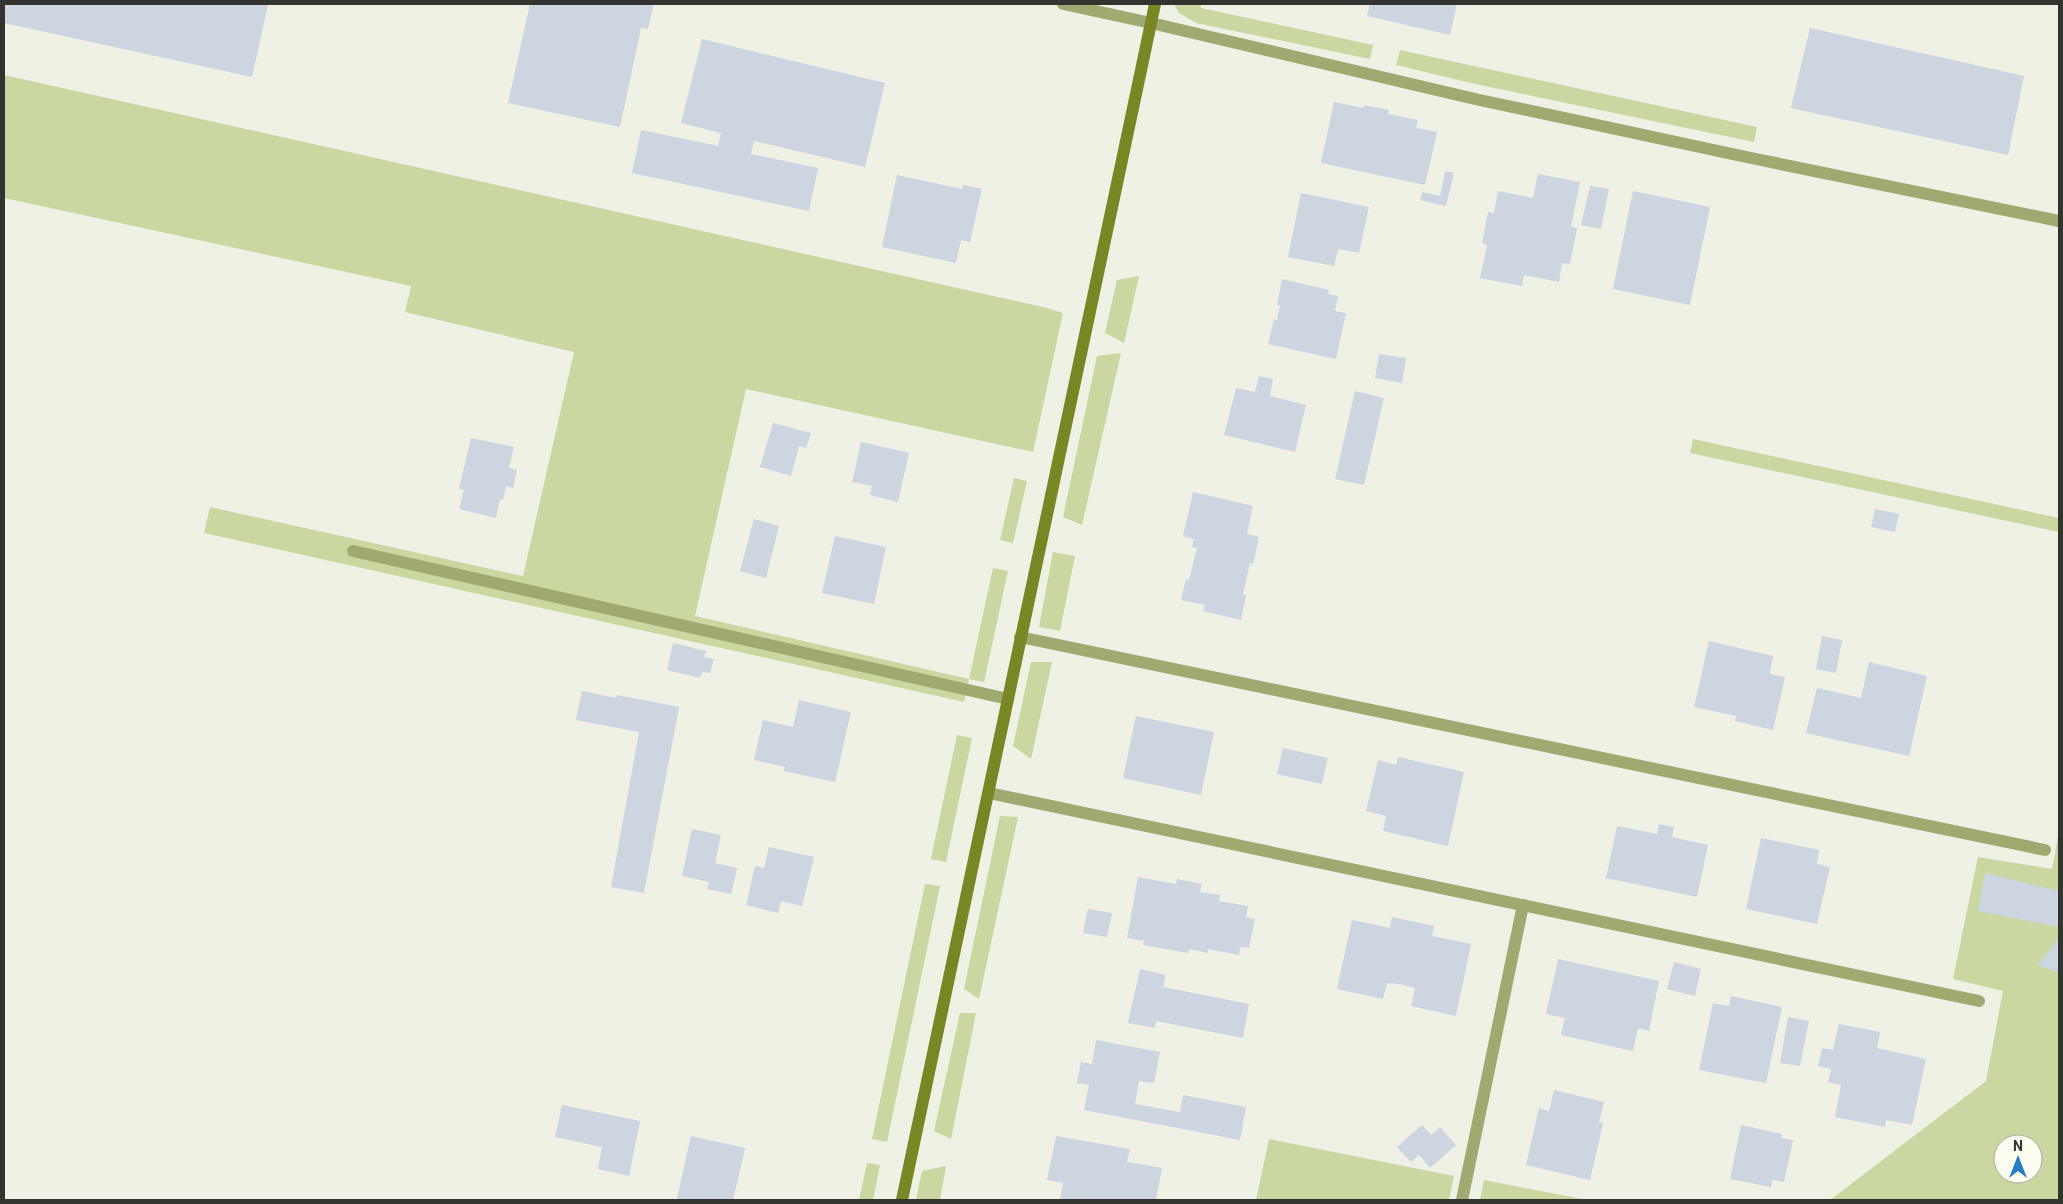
<svg xmlns="http://www.w3.org/2000/svg" width="2063" height="1204" font-family="Roboto,sans-serif">
<style>
.green{fill:#cbd7a0;fill-rule:evenodd}
.building{fill:#ccd5e0}
.lines{fill:none;stroke-linecap:round;stroke-linejoin:round}
.lane{stroke:#9eaa6f;stroke-width:12}
.street{stroke:#9eaa6f;stroke-width:12}
.secondary{stroke:#788724;stroke-width:12}
</style>
<rect width="100%" height="100%" fill="#eef1e4"/>
<g class="green">
<polygon points="1174,4 1201,4 1201,8 1373,45 1370,59 1196,23 1179,13"/>
<polygon points="1400,50 1757,127 1754,142 1475,84 1396,65"/>
<polygon points="4,75 1047,308 1063,313 1033,452 746,389 695,616 969,679 993,568 1008,571 984,682 969,679 964,702 204,533 210,507 523,576 574,352 405,312 411,286 4,198"/>
<polygon points="1139,276 1124,343 1105,333 1117,280"/>
<polygon points="1121,353 1082,525 1063,517 1097,356"/>
<polygon points="1693,439 2059,518 2059,532 1690,453"/>
<polygon points="1014,478 1027,481 1013,543 1000,540"/>
<polygon points="1053,552 1075,556 1060,631 1039,627"/>
<polygon points="1031,662 1052,662 1031,759 1013,746"/>
<polygon points="957,735 972,738 946,862 931,859"/>
<polygon points="1000,816 1018,817 979,999 964,989"/>
<path d="M 2059,831 L 2059,1200 L 1830,1200 L 1986,1081 L 2003,991 L 1953,979 L 1978,857 L 2052,869 ZM 2003,1144 L 2033,1144 L 2033,1174 L 2003,1174 Z"/>
<polygon points="925,884 940,886 887,1142 872,1139"/>
<polygon points="960,1013 976,1013 951,1139 934,1131"/>
<polygon points="1269,1139 1454,1176 1449,1200 1256,1200"/>
<polygon points="867,1163 880,1165 873,1200 859,1200"/>
<polygon points="946,1166 940,1200 916,1200 922,1171"/>
<polygon points="1484,1180 1587,1200 1480,1200"/>
</g>
<g class="building">
<polygon points="4,4 268,4 252,77 4,23"/>
<polygon points="530,4 654,4 648,29 641,28 620,127 508,103"/>
<polygon points="1370,4 1457,4 1450,35 1367,16"/>
<polygon points="1810,28 2024,76 2008,155 1791,108"/>
<polygon points="702,39 885,83 865,167 754,141 751,154 818,168 809,211 632,173 641,130 718,146 721,133 681,123"/>
<polygon points="1334,102 1363,108 1364,105 1389,110 1388,114 1418,120 1416,128 1437,132 1425,185 1321,163"/>
<polygon points="1445,171 1454,173 1446,206 1420,200 1422,192 1440,196"/>
<polygon points="1538,174 1580,182 1571,227 1577,228 1570,264 1562,263 1559,282 1524,275 1522,286 1480,278 1487,245 1482,243 1488,212 1494,213 1498,191 1533,198"/>
<polygon points="897,175 962,189 963,185 982,189 970,242 961,240 956,263 882,247"/>
<polygon points="1590,186 1609,189 1601,229 1581,225"/>
<polygon points="1633,191 1710,207 1690,305 1613,289"/>
<polygon points="1301,193 1369,207 1359,253 1338,249 1334,266 1288,257"/>
<polygon points="1282,279 1329,290 1328,294 1338,296 1335,311 1346,313 1336,359 1268,344 1274,319 1277,320 1280,305 1277,305"/>
<polygon points="1379,354 1406,358 1402,383 1375,378"/>
<polygon points="1259,376 1273,379 1270,396 1306,405 1295,452 1224,435 1236,388 1255,392"/>
<polygon points="1355,391 1384,398 1364,485 1335,479"/>
<polygon points="773,423 811,433 806,448 799,446 791,476 760,467"/>
<polygon points="471,438 514,447 509,468 517,470 513,488 506,486 503,500 500,499 496,518 459,509 464,490 459,489"/>
<polygon points="861,442 909,453 898,502 870,495 872,486 852,482"/>
<polygon points="1193,492 1253,506 1247,534 1259,537 1253,564 1250,563 1243,594 1246,596 1241,620 1203,611 1205,605 1181,600 1186,579 1189,580 1197,548 1192,547 1194,539 1183,536"/>
<polygon points="1875,509 1899,514 1895,532 1871,527"/>
<polygon points="754,519 779,526 766,578 740,571"/>
<polygon points="835,536 886,547 874,604 822,593"/>
<polygon points="1822,636 1842,640 1836,673 1816,669"/>
<polygon points="1709,641 1773,656 1770,674 1785,677 1773,730 1735,721 1736,716 1694,707"/>
<polygon points="673,643 706,651 704,657 714,659 710,673 702,672 700,678 667,670"/>
<polygon points="1869,662 1927,676 1909,756 1806,733 1817,688 1861,698"/>
<polygon points="582,691 616,698 617,695 679,707 644,893 611,887 639,732 576,720"/>
<polygon points="799,700 851,712 835,782 784,771 785,767 754,760 763,720 793,727"/>
<polygon points="1136,716 1214,732 1201,795 1123,778"/>
<polygon points="1283,748 1328,758 1322,784 1277,774"/>
<polygon points="1398,757 1464,772 1448,846 1383,831 1386,816 1366,811 1378,760 1396,765"/>
<polygon points="1659,824 1674,827 1672,837 1708,845 1697,897 1606,878 1617,826 1657,834"/>
<polygon points="692,829 721,835 715,863 737,868 731,894 707,889 709,882 682,876"/>
<polygon points="1761,838 1819,850 1817,864 1830,867 1817,924 1746,909"/>
<polygon points="769,847 814,857 802,906 781,901 778,913 746,905 755,866 764,868"/>
<polygon points="1985,873 2059,891 2059,927 1978,911"/>
<polygon points="1138,877 1176,884 1177,879 1202,884 1200,892 1220,895 1219,901 1248,906 1246,917 1255,919 1249,948 1240,947 1239,955 1208,949 1208,953 1189,949 1188,953 1143,945 1144,941 1127,938"/>
<polygon points="1088,909 1112,913 1107,937 1083,933"/>
<polygon points="1392,917 1434,926 1432,936 1471,944 1456,1016 1411,1006 1415,988 1400,984 1387,983 1383,999 1337,989 1352,920 1390,928"/>
<polygon points="2059,939 2059,973 2037,965"/>
<polygon points="1558,959 1659,981 1649,1031 1638,1028 1633,1051 1561,1035 1565,1018 1546,1014"/>
<polygon points="1674,962 1701,969 1695,996 1667,989"/>
<polygon points="1140,969 1166,975 1163,987 1249,1004 1243,1038 1156,1021 1155,1028 1128,1023"/>
<polygon points="1731,996 1782,1007 1766,1083 1699,1070 1713,1003 1729,1006"/>
<polygon points="1788,1017 1809,1021 1800,1066 1780,1063"/>
<polygon points="1839,1024 1880,1032 1877,1048 1926,1059 1912,1125 1886,1120 1885,1127 1835,1117 1841,1085 1828,1082 1831,1069 1818,1066 1822,1048 1833,1050"/>
<polygon points="1096,1040 1160,1052 1154,1083 1139,1081 1135,1104 1180,1112 1183,1095 1246,1107 1240,1140 1084,1110 1089,1085 1077,1083 1081,1062 1092,1064"/>
<polygon points="1554,1090 1604,1102 1599,1122 1603,1123 1590,1180 1526,1165 1539,1108 1549,1111"/>
<polygon points="562,1105 640,1121 629,1176 598,1169 602,1147 555,1137"/>
<polygon points="1422,1125 1431,1135 1440,1127 1456,1145 1430,1168 1419,1155 1411,1162 1397,1147"/>
<polygon points="1741,1125 1782,1134 1781,1138 1793,1140 1784,1182 1772,1180 1771,1187 1730,1179"/>
<polygon points="691,1136 745,1148 733,1200 677,1199"/>
<polygon points="1056,1136 1130,1149 1127,1162 1162,1168 1156,1200 1060,1200 1063,1183 1047,1180"/>
</g>
<g class="lines">
<g class="lane">
<polyline points="1063,4 1151,23"/>
<polyline points="353,551 1008,699"/>
</g>
<g class="street">
<polyline points="1151,23 1475,99 1751,158 2059,221"/>
<polyline points="1020,637 2045,850"/>
<polyline points="989,793 1979,1001"/>
<polyline points="1462,1200 1523,905"/>
</g>
<polyline class="secondary" points="902,1200 1155,4"/>
</g>
<rect width="2063" height="1204" fill="none" stroke="#33342f" stroke-width="10"/>
<g transform="translate(2018 1159)"><circle r="24" fill="#fbfef1" stroke="#abada3"/>
<path d="M0-4L9 19L0 12L-9 19Z" fill="#287bca"/>
<text y="-8" font-size="14" font-weight="bold" text-anchor="middle" fill="#33342f">N</text>
</g>
</svg>
